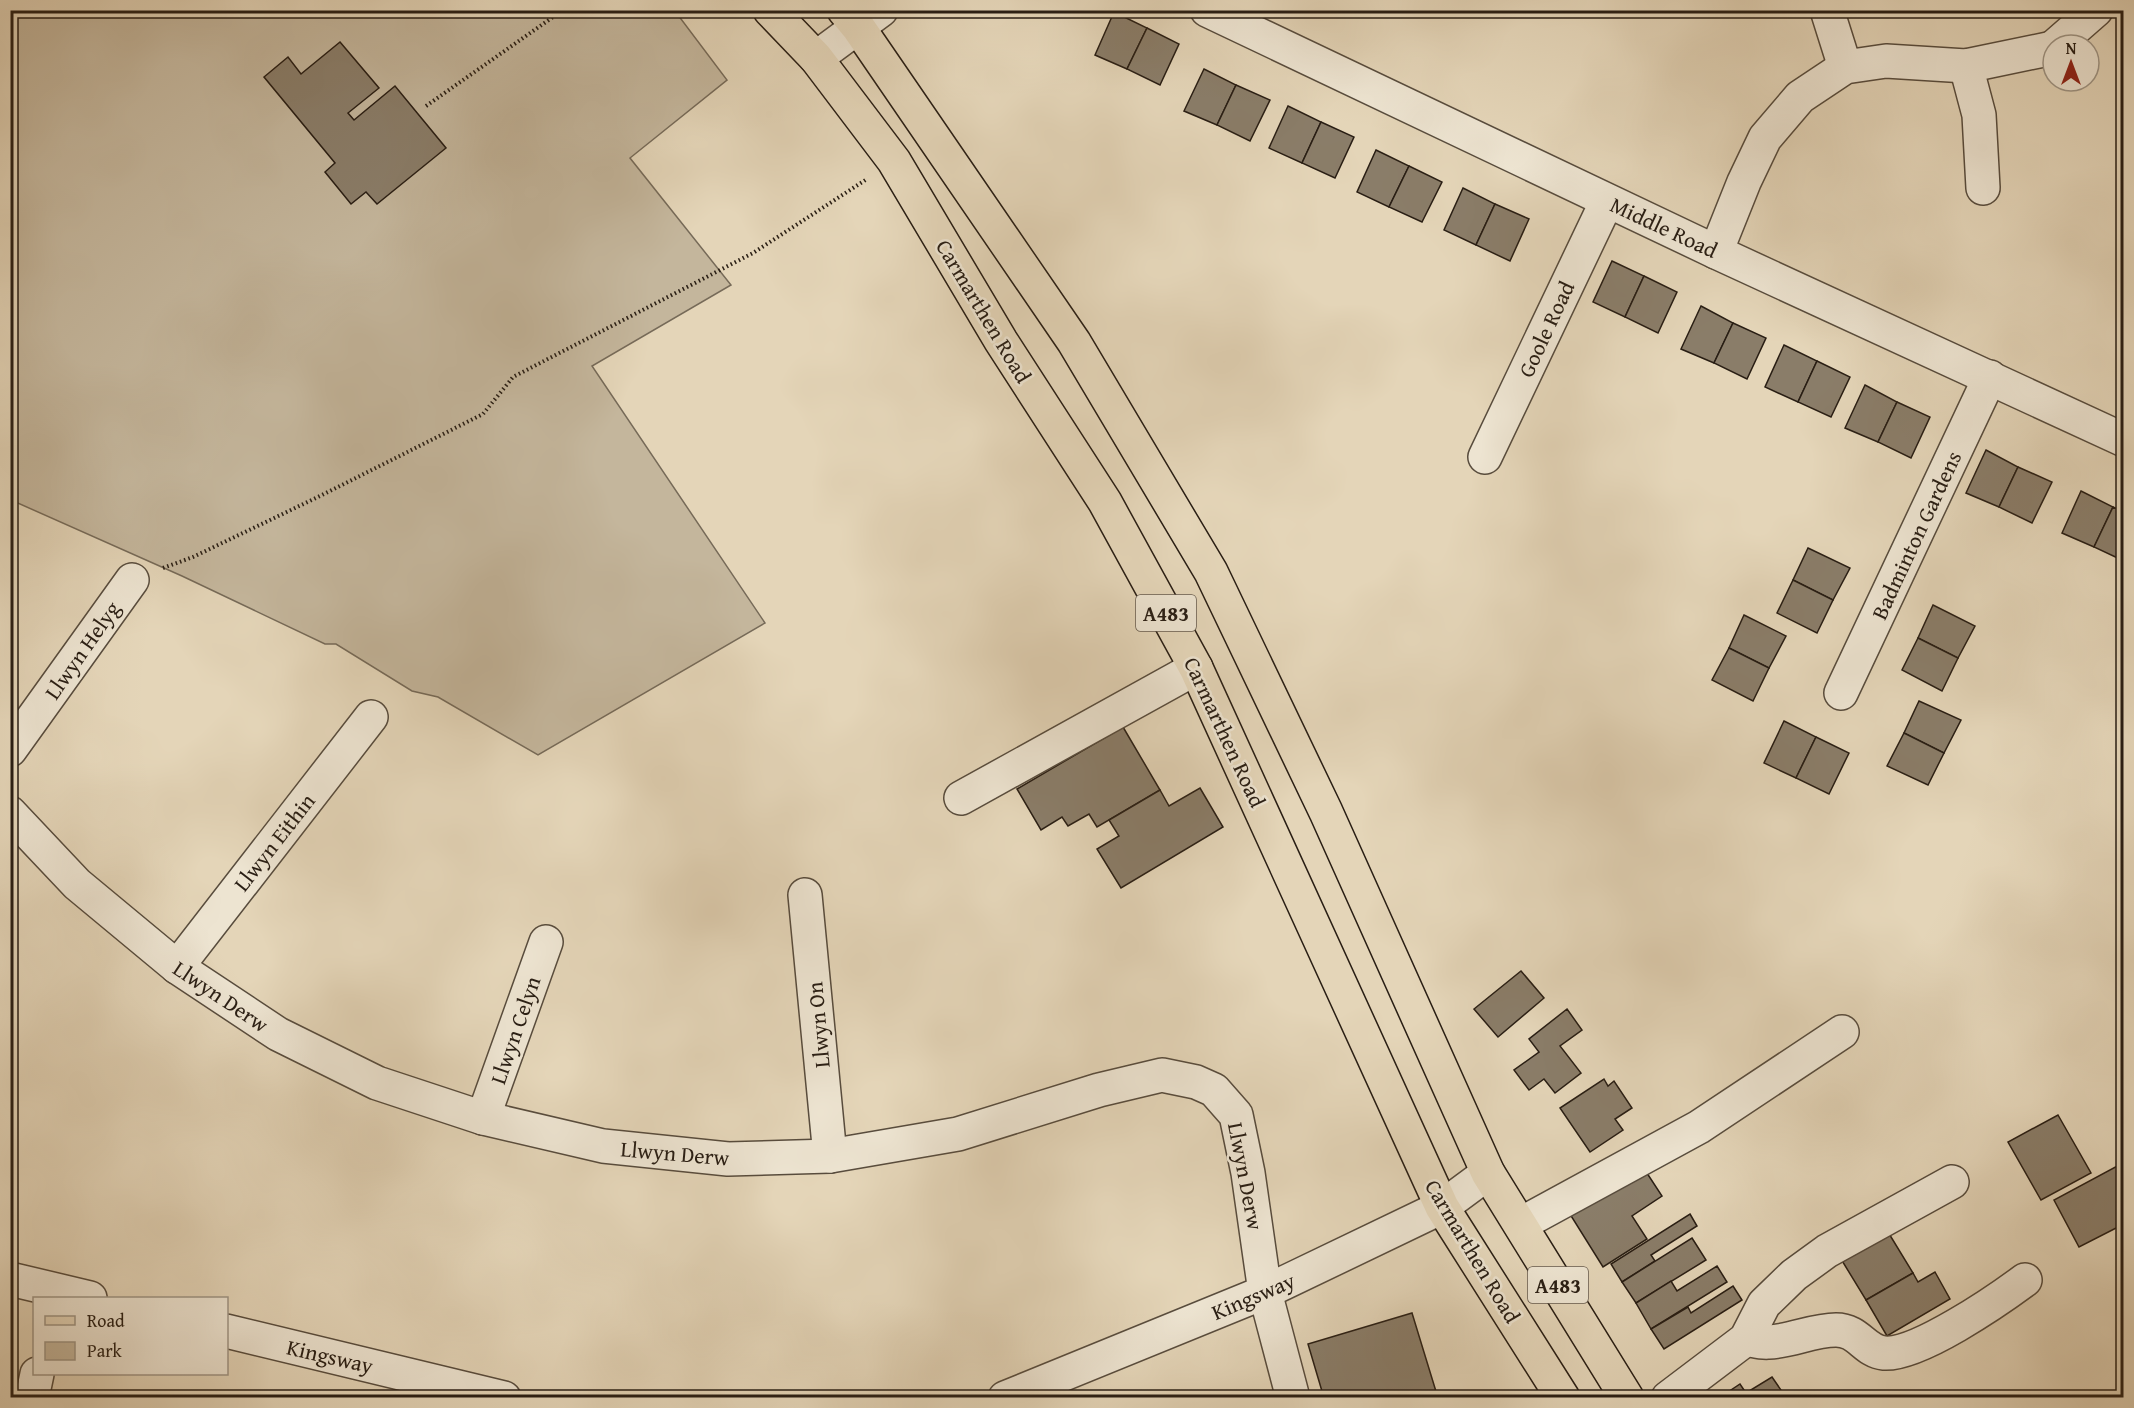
<svg xmlns="http://www.w3.org/2000/svg" width="2134" height="1408" font-family="'Gentium Book Plus',serif">
<style>
.green{fill:#c4b69c;stroke:#766a58;stroke-width:1.5}
.building{fill:#8a7d69;stroke:#291e14;stroke-width:1.5}
.lines{fill:none;stroke-linecap:round;stroke-linejoin:round}
.minor-casing{stroke:#584c3d;stroke-width:36}
.major-casing{stroke:#291e14;stroke-width:36}
.path{stroke:#291e14;stroke-width:4;stroke-dasharray:1.5 3;stroke-linecap:butt}
.minor{stroke:#ede4d1;stroke-width:33}
.major{stroke:#e4d5b8;stroke-width:33}
.labels{text-anchor:middle;dominant-baseline:central;stroke-width:5;stroke-linejoin:round;paint-order:stroke}
.shield{fill:#ede4d1;stroke:#64594d;stroke-width:1.5}
.shield-label{font-size:21px;font-weight:bold;fill:#291e14}
.street-label{font-size:22px;fill:#291e14;stroke:#ede4d1}
</style>
<rect width="100%" height="100%" fill="#e4d5b8"/>
<filter id="stains"><feTurbulence type="fractalNoise" baseFrequency=".00333" numOctaves="4"/><feColorMatrix values="0 0 0 0 .2 0 0 0 0 .09 0 0 0 0 .02 0 0 0 .5 -.17"/></filter>
<radialGradient id="worn" r=".72"><stop offset=".6" stop-color="#630" stop-opacity="0"/><stop offset="1" stop-color="#630" stop-opacity=".3"/></radialGradient>
<polygon class="green" points="11,11 675,11 727,80 630,158 731,285 592,366 765,623 538,755 438,697 412,691 336,644 325,644 182,576 11,500"/>
<g class="building">
<polygon points="1114,12 1147,28 1127,69 1095,55"/>
<polygon points="1147,28 1179,44 1160,85 1127,69"/>
<polygon points="340,42 379,88 348,113 354,120 395,86 446,148 377,204 366,192 351,204 325,172 335,163 264,77 288,57 301,74"/>
<polygon points="1204,69 1236,85 1217,125 1184,111"/>
<polygon points="1236,85 1270,100 1250,141 1217,125"/>
<polygon points="1288,106 1321,122 1302,163 1269,148"/>
<polygon points="1321,122 1354,137 1335,178 1302,163"/>
<polygon points="1376,150 1409,166 1389,207 1357,192"/>
<polygon points="1409,166 1442,182 1422,222 1389,207"/>
<polygon points="1463,188 1495,204 1476,245 1444,230"/>
<polygon points="1495,204 1529,219 1510,261 1476,245"/>
<polygon points="1612,261 1644,276 1625,317 1593,302"/>
<polygon points="1644,276 1677,292 1658,333 1625,317"/>
<polygon points="1701,306 1733,323 1714,363 1681,349"/>
<polygon points="1733,323 1766,338 1747,379 1714,363"/>
<polygon points="1784,345 1817,361 1798,402 1765,387"/>
<polygon points="1817,361 1850,377 1831,417 1798,402"/>
<polygon points="1865,385 1897,402 1878,442 1845,428"/>
<polygon points="1897,402 1930,417 1911,458 1878,442"/>
<polygon points="1986,450 2018,467 1999,507 1966,493"/>
<polygon points="2018,467 2052,482 2032,523 1999,507"/>
<polygon points="2081,491 2113,507 2094,547 2062,533"/>
<polygon points="2113,507 2124,512 2124,561 2094,547"/>
<polygon points="1808,548 1850,568 1833,600 1793,580"/>
<polygon points="1793,580 1833,600 1817,633 1777,613"/>
<polygon points="1933,605 1975,626 1958,658 1918,638"/>
<polygon points="1744,615 1786,636 1769,668 1729,648"/>
<polygon points="1918,638 1958,658 1942,691 1902,670"/>
<polygon points="1729,648 1769,668 1753,701 1712,680"/>
<polygon points="1919,701 1961,720 1944,753 1904,733"/>
<polygon points="1784,721 1816,737 1796,778 1764,763"/>
<polygon points="1123,727 1160,790 1097,827 1089,814 1068,826 1062,817 1041,830 1017,789"/>
<polygon points="1904,733 1944,753 1928,785 1887,766"/>
<polygon points="1816,737 1849,753 1829,794 1796,778"/>
<polygon points="1200,788 1223,827 1121,888 1097,849 1119,836 1109,820 1160,790 1169,806"/>
<polygon points="1521,971 1544,998 1498,1037 1474,1009"/>
<polygon points="1567,1009 1582,1030 1560,1046 1581,1073 1555,1093 1544,1079 1529,1090 1514,1070 1539,1052 1529,1039"/>
<polygon points="1604,1079 1608,1086 1614,1081 1632,1108 1615,1119 1623,1130 1590,1152 1560,1108"/>
<polygon points="2058,1115 2091,1173 2041,1200 2008,1142"/>
<polygon points="1641,1164 1662,1196 1632,1216 1647,1239 1603,1267 1568,1211"/>
<polygon points="2121,1164 2124,1170 2124,1224 2079,1247 2054,1200"/>
<polygon points="1690,1214 1697,1226 1651,1255 1655,1261 1622,1282 1611,1264"/>
<polygon points="1888,1232 1913,1273 1866,1300 1841,1259"/>
<polygon points="1692,1238 1706,1260 1636,1303 1622,1282"/>
<polygon points="1717,1266 1727,1282 1651,1329 1636,1303 1671,1281 1677,1291"/>
<polygon points="1935,1272 1950,1299 1887,1336 1866,1300 1913,1273 1918,1282"/>
<polygon points="1733,1286 1742,1300 1664,1349 1651,1329 1688,1307 1691,1313"/>
<polygon points="1412,1313 1438,1398 1324,1398 1308,1344"/>
<polygon points="1772,1377 1783,1393 1776,1398 1719,1398 1740,1384 1746,1393"/>
</g>
<g class="lines">
<g class="minor-casing">
<g id="minor">
<polyline points="1207,10 1716,252 2124,440"/>
<polyline points="1827,10 1845,67"/>
<polyline points="2056,45 2096,10"/>
<polyline points="816,58 881,10"/>
<polyline points="1966,66 1979,115 1983,188"/>
<polyline points="1716,252 1744,182 1765,138 1800,97 1845,67 1886,61 1966,66 2053,48"/>
<polyline points="1485,457 1607,201"/>
<polyline points="1841,693 1990,377"/>
<polyline points="10,750 132,580"/>
<polyline points="961,798 1196,668"/>
<polyline points="10,813 77,884 177,967 278,1034 377,1083 483,1118 603,1146 728,1159 830,1156 958,1134 1099,1090 1162,1075 1196,1082 1214,1090 1236,1115 1248,1173 1265,1292 1293,1398"/>
<polyline points="805,895 830,1156"/>
<polyline points="177,967 371,717"/>
<polyline points="483,1118 546,942"/>
<polyline points="1521,1224 1699,1127 1842,1032"/>
<polyline points="10,1279 90,1298"/>
<polyline points="226,1331 504,1398"/>
<path d="M 1746,1339 C 1753,1340 1761,1343 1769,1342 C 1792,1341 1813,1330 1836,1330 C 1859,1330 1864,1351 1884,1353 C 1917,1356 1998,1300 2025,1280"/>
<polyline points="32,1398 37,1374"/>
<polyline points="1005,1398 1265,1292 1442,1207 1488,1173"/>
<polyline points="1668,1398 1746,1339 1764,1304 1794,1275 1827,1251 1952,1182"/>
</g>
</g>
<g class="major-casing">
<g id="major">
<polyline points="770,10 816,58 894,161 1001,341 1105,502 1196,668 1442,1207 1563,1398"/>
<polyline points="844,10 858,27 1074,342 1211,572 1326,812 1488,1173 1627,1398"/>
</g>
</g>
<g class="path">
<polyline points="426,106 563,10"/>
<polyline points="163,568 193,557 320,496 483,414 513,377 753,253 867,179"/>
</g>
<use href="#minor" class="minor"/>
<use href="#major" class="major"/>
</g>
<g class="labels">
<g class="shield">
<rect x="1136" y="595" width="60" height="36" rx="4.5"/>
<rect x="1528" y="1267" width="60" height="36" rx="4.5"/>
</g>
<g class="shield-label">
<text x="1166" y="613">A483</text>
<text x="1558" y="1285">A483</text>
</g>
<g class="street-label">
<text transform="translate(1664 227) rotate(25)">Middle Road</text>
<text transform="translate(984 311) rotate(59)">Carmarthen Road</text>
<text transform="translate(1546 329) rotate(-65)">Goole Road</text>
<text transform="translate(1916 535) rotate(-65)">Badminton Gardens</text>
<text transform="translate(82 650) rotate(-55)">Llwyn Helyg</text>
<text transform="translate(1225 732) rotate(65)">Carmarthen Road</text>
<text transform="translate(274 842) rotate(-52)">Llwyn Eithin</text>
<text transform="translate(221 996) rotate(34)">Llwyn Derw</text>
<text transform="translate(818 1025) rotate(-95)">Llwyn On</text>
<text transform="translate(515 1030) rotate(-71)">Llwyn Celyn</text>
<text transform="translate(675 1153) rotate(5)">Llwyn Derw</text>
<text transform="translate(1246 1176) rotate(79)">Llwyn Derw</text>
<text transform="translate(1473 1251) rotate(59)">Carmarthen Road</text>
<text transform="translate(1253 1296) rotate(-23)">Kingsway</text>
<text transform="translate(330 1356) rotate(13)">Kingsway</text>
</g>
</g>
<rect width="2134" height="1408" fill="none" stroke="#e4d5b8" stroke-width="36"/>
<rect x="12" y="12" width="2110" height="1384" fill="none" stroke="#291e14" stroke-width="3"/>
<rect x="18" y="18" width="2098" height="1372" fill="none" stroke="#291e14" stroke-width="1.5"/>
<rect x="33" y="1297" width="195" height="78" fill="#ede4d1" stroke="#9f9585" stroke-width="1.5"/>
<rect x="45" y="1316" width="30" height="9" fill="#e4d5b8" stroke="#9f9585" stroke-width="1.5"/>
<text x="87" y="1327" font-size="18" fill="#291e14">Road</text>
<rect x="45" y="1342" width="30" height="18" fill="#c4b69c" stroke="#9f9585" stroke-width="1.5"/>
<text x="87" y="1357" font-size="18" fill="#291e14">Park</text>
<g transform="translate(2071 63)"><circle r="28" fill="#ede4d1" stroke="#9f9585" stroke-width="1.5"/>
<path d="M0-4.5L10 22L0 15L-10 22Z" fill="#8f2418"/>
<text y="-9" font-size="16" font-weight="bold" text-anchor="middle" fill="#291e14">N</text>
</g>
<rect width="100%" height="100%" filter="url(#stains)"/>
<rect width="100%" height="100%" fill="url(#worn)"/>
</svg>
